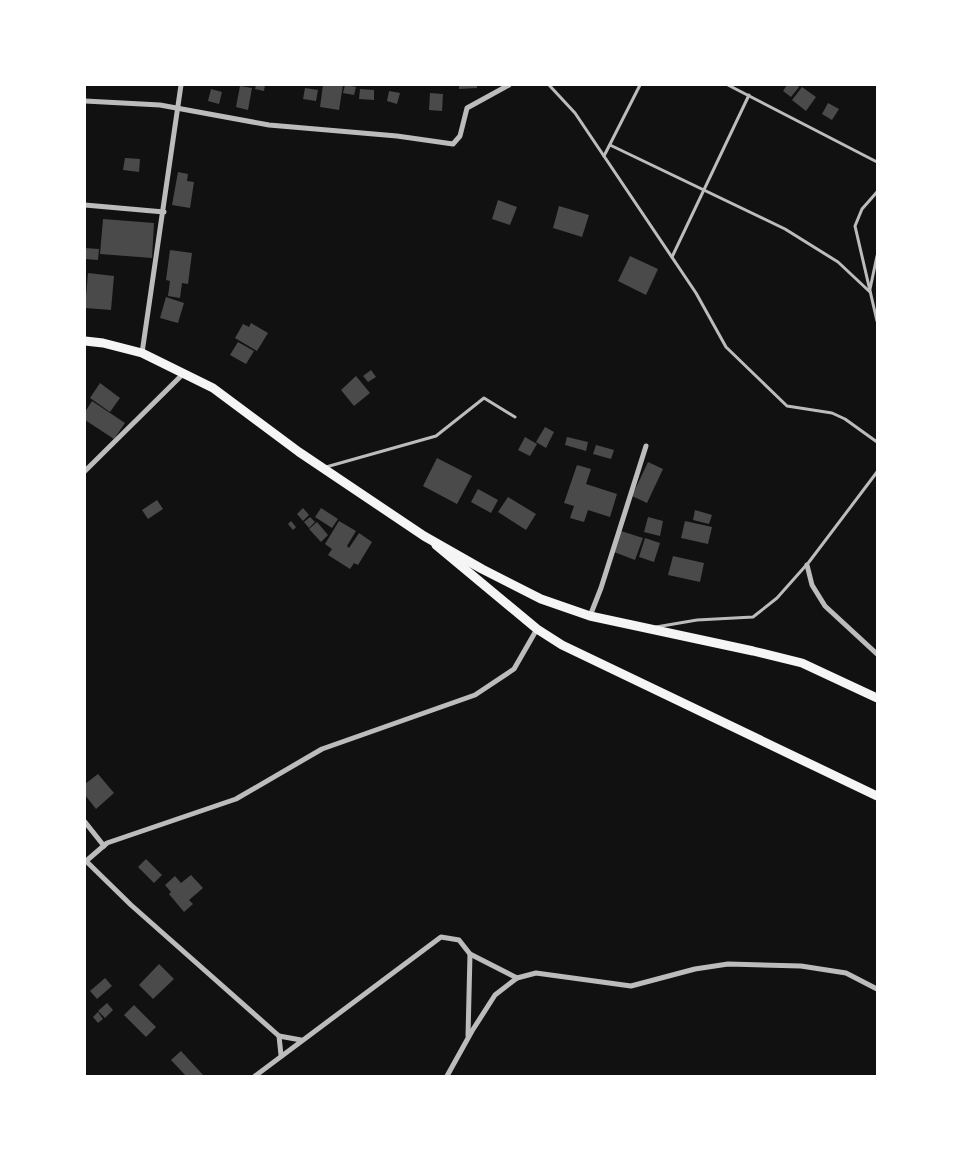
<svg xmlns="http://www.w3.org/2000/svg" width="962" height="1161" font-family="Barlow,sans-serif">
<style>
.building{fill:#4a4a4a}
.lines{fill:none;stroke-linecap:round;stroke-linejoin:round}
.service{stroke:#bcbcbc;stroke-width:3}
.minor{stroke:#bcbcbc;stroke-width:5}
.secondary{stroke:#f5f5f5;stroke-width:9}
.primary{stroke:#f5f5f5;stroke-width:9}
</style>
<rect width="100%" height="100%" fill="#111"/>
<g class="building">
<polygon points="256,85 265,85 264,91 255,89"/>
<polygon points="323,85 343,85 339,110 320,107"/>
<polygon points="345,85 356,87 354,95 343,93"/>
<polygon points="459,85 477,85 477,88 459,89"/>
<polygon points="787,85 797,85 799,87 791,97 783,91"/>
<polygon points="240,86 252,88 248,110 236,107"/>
<polygon points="802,87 816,97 806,111 792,100"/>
<polygon points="305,88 318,90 316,101 303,99"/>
<polygon points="211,89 222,92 219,104 208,101"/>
<polygon points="360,89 374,90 374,100 359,99"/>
<polygon points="389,91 400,93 397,104 387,101"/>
<polygon points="430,93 443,94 442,111 429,110"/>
<polygon points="828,103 839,109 832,120 822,114"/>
<polygon points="125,158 140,159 139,172 123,170"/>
<polygon points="178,172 188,174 187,181 194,182 190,208 172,205"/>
<polygon points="498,200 517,207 510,225 492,219"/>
<polygon points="559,206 589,215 582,237 553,228"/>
<polygon points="103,219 154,223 152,258 100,254"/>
<polygon points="85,248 99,249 98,260 85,259"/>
<polygon points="170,250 192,253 188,284 182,283 180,298 168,296 170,281 166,280"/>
<polygon points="630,256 658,269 646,295 618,281"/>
<polygon points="88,273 114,276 111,310 85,308"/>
<polygon points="166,297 184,303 178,323 160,318"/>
<polygon points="251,323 268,333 257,351 235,338 243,324 249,327"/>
<polygon points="238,342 254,351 246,364 230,355"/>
<polygon points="371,370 376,377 368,382 363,376"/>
<polygon points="356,376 370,393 354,406 341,390"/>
<polygon points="100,383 120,398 110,412 90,398"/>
<polygon points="92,401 125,423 114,439 85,420 85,412"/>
<polygon points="545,427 554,432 546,448 536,442"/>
<polygon points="525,437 537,444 530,456 518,450"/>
<polygon points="567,437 588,442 586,451 565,445"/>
<polygon points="596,445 614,450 611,459 593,454"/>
<polygon points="437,458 472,476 457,504 423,486"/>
<polygon points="648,462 663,469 647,503 632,496"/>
<polygon points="577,465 591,469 586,484 617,494 610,517 588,510 584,522 570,518 574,506 564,503"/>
<polygon points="478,489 498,500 491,513 471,502"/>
<polygon points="508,497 536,514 526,530 498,512"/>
<polygon points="157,500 163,509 148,519 142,510"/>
<polygon points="303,508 309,515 303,521 297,514"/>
<polygon points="321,508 338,519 332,528 315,517"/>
<polygon points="695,510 712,515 709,524 693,520"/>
<polygon points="310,517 315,522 309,528 304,522"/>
<polygon points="648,517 663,521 660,536 644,532"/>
<polygon points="291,521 296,527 293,530 288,524"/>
<polygon points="339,521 356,531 347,546 349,548 359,533 372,542 358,565 354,563 350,569 328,555 332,549 325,544"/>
<polygon points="685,521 712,527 708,544 681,538"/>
<polygon points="317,522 328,535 321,542 309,529"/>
<polygon points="621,531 643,538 635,560 614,552"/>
<polygon points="645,538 660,543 654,562 639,557"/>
<polygon points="673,556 704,563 700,582 668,575"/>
<polygon points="98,774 114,793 96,809 85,795 85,784"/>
<polygon points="146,859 162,875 154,883 138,867"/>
<polygon points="191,875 203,888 189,900 193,904 184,912 169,894 171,892 165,885 175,876 181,883"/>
<polygon points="159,964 174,979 153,999 139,985"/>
<polygon points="105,978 112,986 97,999 90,991"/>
<polygon points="107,1003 113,1010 105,1018 98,1011"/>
<polygon points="134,1005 156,1027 146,1037 124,1015"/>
<polygon points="98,1012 103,1019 98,1023 93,1017"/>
<polygon points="181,1051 204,1076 186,1076 171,1060"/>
</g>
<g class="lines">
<g class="service">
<polyline points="549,85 575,113 696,293 726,347 787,406 832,413 845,419 877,442"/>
<polyline points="728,85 877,162"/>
<polyline points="610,145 785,229 838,262 870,292"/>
<polyline points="604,156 640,85"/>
<polyline points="877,192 862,209 855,226 877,321"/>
<polyline points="672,257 749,95"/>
<polyline points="870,289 877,256"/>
<polyline points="326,467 436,436 484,398 515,417"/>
<polyline points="656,627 697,620 753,617 777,598 809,562 877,472"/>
</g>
<g class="minor">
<polyline points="85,101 160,105 269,125 397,136 453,144 460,136 467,108 509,85"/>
<polyline points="85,205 164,212"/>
<polyline points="142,353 181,85"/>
<polyline points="85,471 184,373"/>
<polyline points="807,565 812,585 825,606 877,654"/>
<polyline points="590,616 601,588 646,446"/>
<polyline points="85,822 104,846"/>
<polyline points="86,861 131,905 279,1036 281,1055"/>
<polyline points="85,862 107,843 236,799 322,749 475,695 514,669 537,629"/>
<polyline points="470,954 517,978"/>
<polyline points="279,1036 301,1040"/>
<polyline points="255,1076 441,937 459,940 470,954 468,1036"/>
<polyline points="447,1076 472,1031 495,995 517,978 536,973 631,986 695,969 728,964 801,966 846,973 877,989"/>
</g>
<polyline class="secondary" points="436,545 537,629 562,645 877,796"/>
<polyline class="primary" points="85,341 103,343 142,353 213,388 299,452 424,536 482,569 541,599 590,616 753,651 802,663 877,698"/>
</g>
<rect width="962" height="1161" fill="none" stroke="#ffffff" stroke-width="172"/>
</svg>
